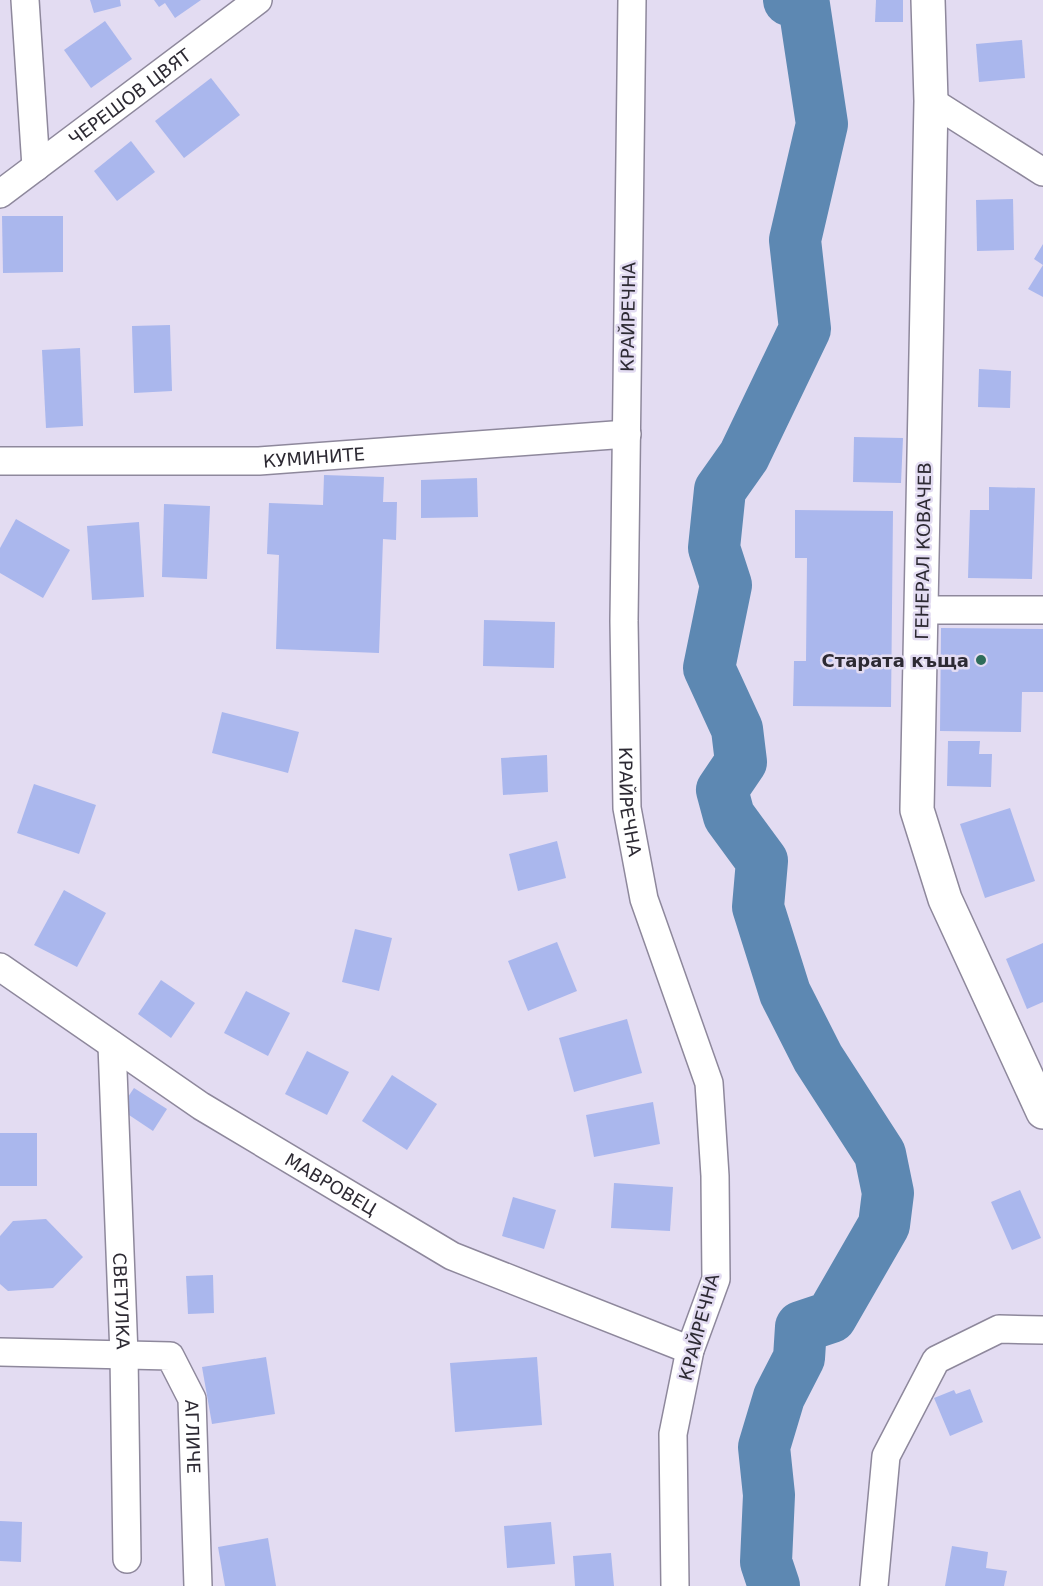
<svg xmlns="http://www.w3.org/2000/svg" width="1043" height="1586" font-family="'DejaVu Sans',sans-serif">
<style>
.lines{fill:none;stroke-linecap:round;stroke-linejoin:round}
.river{stroke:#5d88b2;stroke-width:52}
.building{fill:#aab7ed}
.street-casing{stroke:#8e889c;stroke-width:30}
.secondary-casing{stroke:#8e889c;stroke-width:36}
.street{stroke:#fff;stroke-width:27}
.secondary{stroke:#fff;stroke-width:33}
.poi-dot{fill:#2e6d5a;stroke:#e3dcf2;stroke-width:2}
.labels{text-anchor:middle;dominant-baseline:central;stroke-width:5;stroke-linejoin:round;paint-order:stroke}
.street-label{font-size:18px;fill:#2d2a33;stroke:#e3dcf2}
.poi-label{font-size:18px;font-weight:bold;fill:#2d2a33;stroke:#e3dcf2;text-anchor:end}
</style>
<rect width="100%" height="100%" fill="#e3dcf2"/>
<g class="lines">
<polyline class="river" points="774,1586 766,1562 769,1495 764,1447 779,1397 799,1358 801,1327 831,1317 884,1225 888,1193 880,1154 818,1058 785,993 758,907 762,861 729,816 722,790 741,762 737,729 709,668 726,585 714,548 720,490 744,456 805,329 795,240 822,124 804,5 789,0"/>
</g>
<g class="building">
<polygon points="90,0 120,0 121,6 94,13"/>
<polygon points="154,0 201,0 175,18 165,3 159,7"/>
<polygon points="876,0 903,0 903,22 875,22"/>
<polygon points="105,21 132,59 91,88 64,50"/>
<polygon points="1022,40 1025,78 979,82 976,44"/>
<polygon points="211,78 240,115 184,158 155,121"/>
<polygon points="131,141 155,172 117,201 94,171"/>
<polygon points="1013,199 1014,250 977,251 976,200"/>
<polygon points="2,216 63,216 63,272 3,273"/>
<polygon points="1043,244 1043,297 1028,289 1043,265 1034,259"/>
<polygon points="170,325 172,391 134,393 132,326"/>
<polygon points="80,348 83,426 46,428 42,350"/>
<polygon points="979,369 1011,371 1010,408 978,407"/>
<polygon points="854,437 903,438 901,483 853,482"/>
<polygon points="324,475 384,477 383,502 397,502 396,540 383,539 379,653 276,649 279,555 267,554 269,503 323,505"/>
<polygon points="477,478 478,517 421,518 421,480"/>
<polygon points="989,487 1035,488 1032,579 968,578 970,510 989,510"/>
<polygon points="164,504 210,506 207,579 162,577"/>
<polygon points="795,510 893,511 891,707 793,706 794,661 806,661 807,558 795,558"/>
<polygon points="16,519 70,550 43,598 0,573 0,548"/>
<polygon points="139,522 144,597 92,600 87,526"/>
<polygon points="484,620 555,622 554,668 483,666"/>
<polygon points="941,628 1043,629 1043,692 1022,692 1021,732 940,731"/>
<polygon points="222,712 299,732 288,773 212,753"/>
<polygon points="948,741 980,741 979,754 992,754 991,787 947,786"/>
<polygon points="547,755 548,792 503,795 501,758"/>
<polygon points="34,784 96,805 79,854 17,833"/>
<polygon points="1010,808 1035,881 985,898 960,824"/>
<polygon points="557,841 566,878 518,891 509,854"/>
<polygon points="64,890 106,913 77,967 34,945"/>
<polygon points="355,929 392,938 379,991 342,982"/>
<polygon points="557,942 577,991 528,1011 508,961"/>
<polygon points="1043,943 1043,1002 1027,1009 1006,959"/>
<polygon points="161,980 195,1003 171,1038 138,1014"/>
<polygon points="246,991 290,1013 268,1056 224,1033"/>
<polygon points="627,1019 642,1073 574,1092 559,1038"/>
<polygon points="307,1051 349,1072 327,1115 285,1094"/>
<polygon points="392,1075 437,1104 407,1150 362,1121"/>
<polygon points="134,1088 167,1109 153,1131 120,1109"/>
<polygon points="653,1102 660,1144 594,1157 586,1115"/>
<rect x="0" y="1133" width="37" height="53"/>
<polygon points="614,1183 673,1187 670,1231 611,1228"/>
<polygon points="1020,1190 1041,1238 1012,1250 991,1202"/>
<polygon points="513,1197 556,1210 544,1249 502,1236"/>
<polygon points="46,1219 83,1257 53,1288 8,1291 0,1284 0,1236 13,1221"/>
<polygon points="213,1275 214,1313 188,1314 186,1276"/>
<polygon points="266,1357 275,1414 212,1424 202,1367"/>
<polygon points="537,1357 542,1425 455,1432 450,1363"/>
<polygon points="970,1389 983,1422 950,1436 934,1398 954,1390 956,1394"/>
<polygon points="0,1521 22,1522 21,1562 0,1561"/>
<polygon points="551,1522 555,1564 507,1568 504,1526"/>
<polygon points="268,1538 276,1586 225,1586 218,1547"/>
<polygon points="952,1546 988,1552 986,1568 1007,1571 1004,1586 945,1586"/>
<polygon points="611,1553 614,1586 575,1586 573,1556"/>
</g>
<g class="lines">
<g class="street-casing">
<g id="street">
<polyline points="25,0 36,167"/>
<path id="s1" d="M 632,0 L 624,621 L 627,808 L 644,899 L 709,1083 L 715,1176 L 716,1279 L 690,1350 L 673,1434 L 675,1586"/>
<polyline points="931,101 1043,172"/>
<path id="s2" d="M 0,194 L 258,0"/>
<path id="s3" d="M 0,461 L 259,461 L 627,434"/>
<polyline points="922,610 1043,610"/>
<path id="s4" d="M 0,967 L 201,1106 L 452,1256 L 690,1350"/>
<path id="s5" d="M 112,1045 L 124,1355 L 127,1559"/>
<path id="s6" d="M 0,1352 L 170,1356 L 192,1399 L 198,1586"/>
<polyline points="874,1586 886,1456 936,1360 999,1329 1043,1330"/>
</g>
</g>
<g class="secondary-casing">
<polyline id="secondary" points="928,0 931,101 917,810 945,899 1043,1112"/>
</g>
<use href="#street" class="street"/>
<use href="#secondary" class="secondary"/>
</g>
<circle class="poi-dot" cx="981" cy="660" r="6"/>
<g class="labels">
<g class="street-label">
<text stroke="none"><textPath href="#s2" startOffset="162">ЧЕРЕШОВ ЦВЯТ</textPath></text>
<text transform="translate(628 317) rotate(-89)">КРАЙРЕЧНА</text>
<text stroke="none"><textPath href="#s3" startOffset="314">КУМИНИТЕ</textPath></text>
<text transform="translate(923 551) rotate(-89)">ГЕНЕРАЛ КОВАЧЕВ</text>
<text stroke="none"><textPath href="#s1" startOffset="802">КРАЙРЕЧНА</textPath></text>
<text stroke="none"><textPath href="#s4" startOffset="396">МАВРОВЕЦ</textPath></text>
<text stroke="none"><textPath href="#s5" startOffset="256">СВЕТУЛКА</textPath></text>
<text transform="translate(699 1327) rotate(-75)">КРАЙРЕЧНА</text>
<text stroke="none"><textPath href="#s6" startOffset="256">АГЛИЧЕ</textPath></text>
</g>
<g class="poi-label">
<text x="969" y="660">Старата къща</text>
</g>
</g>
</svg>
